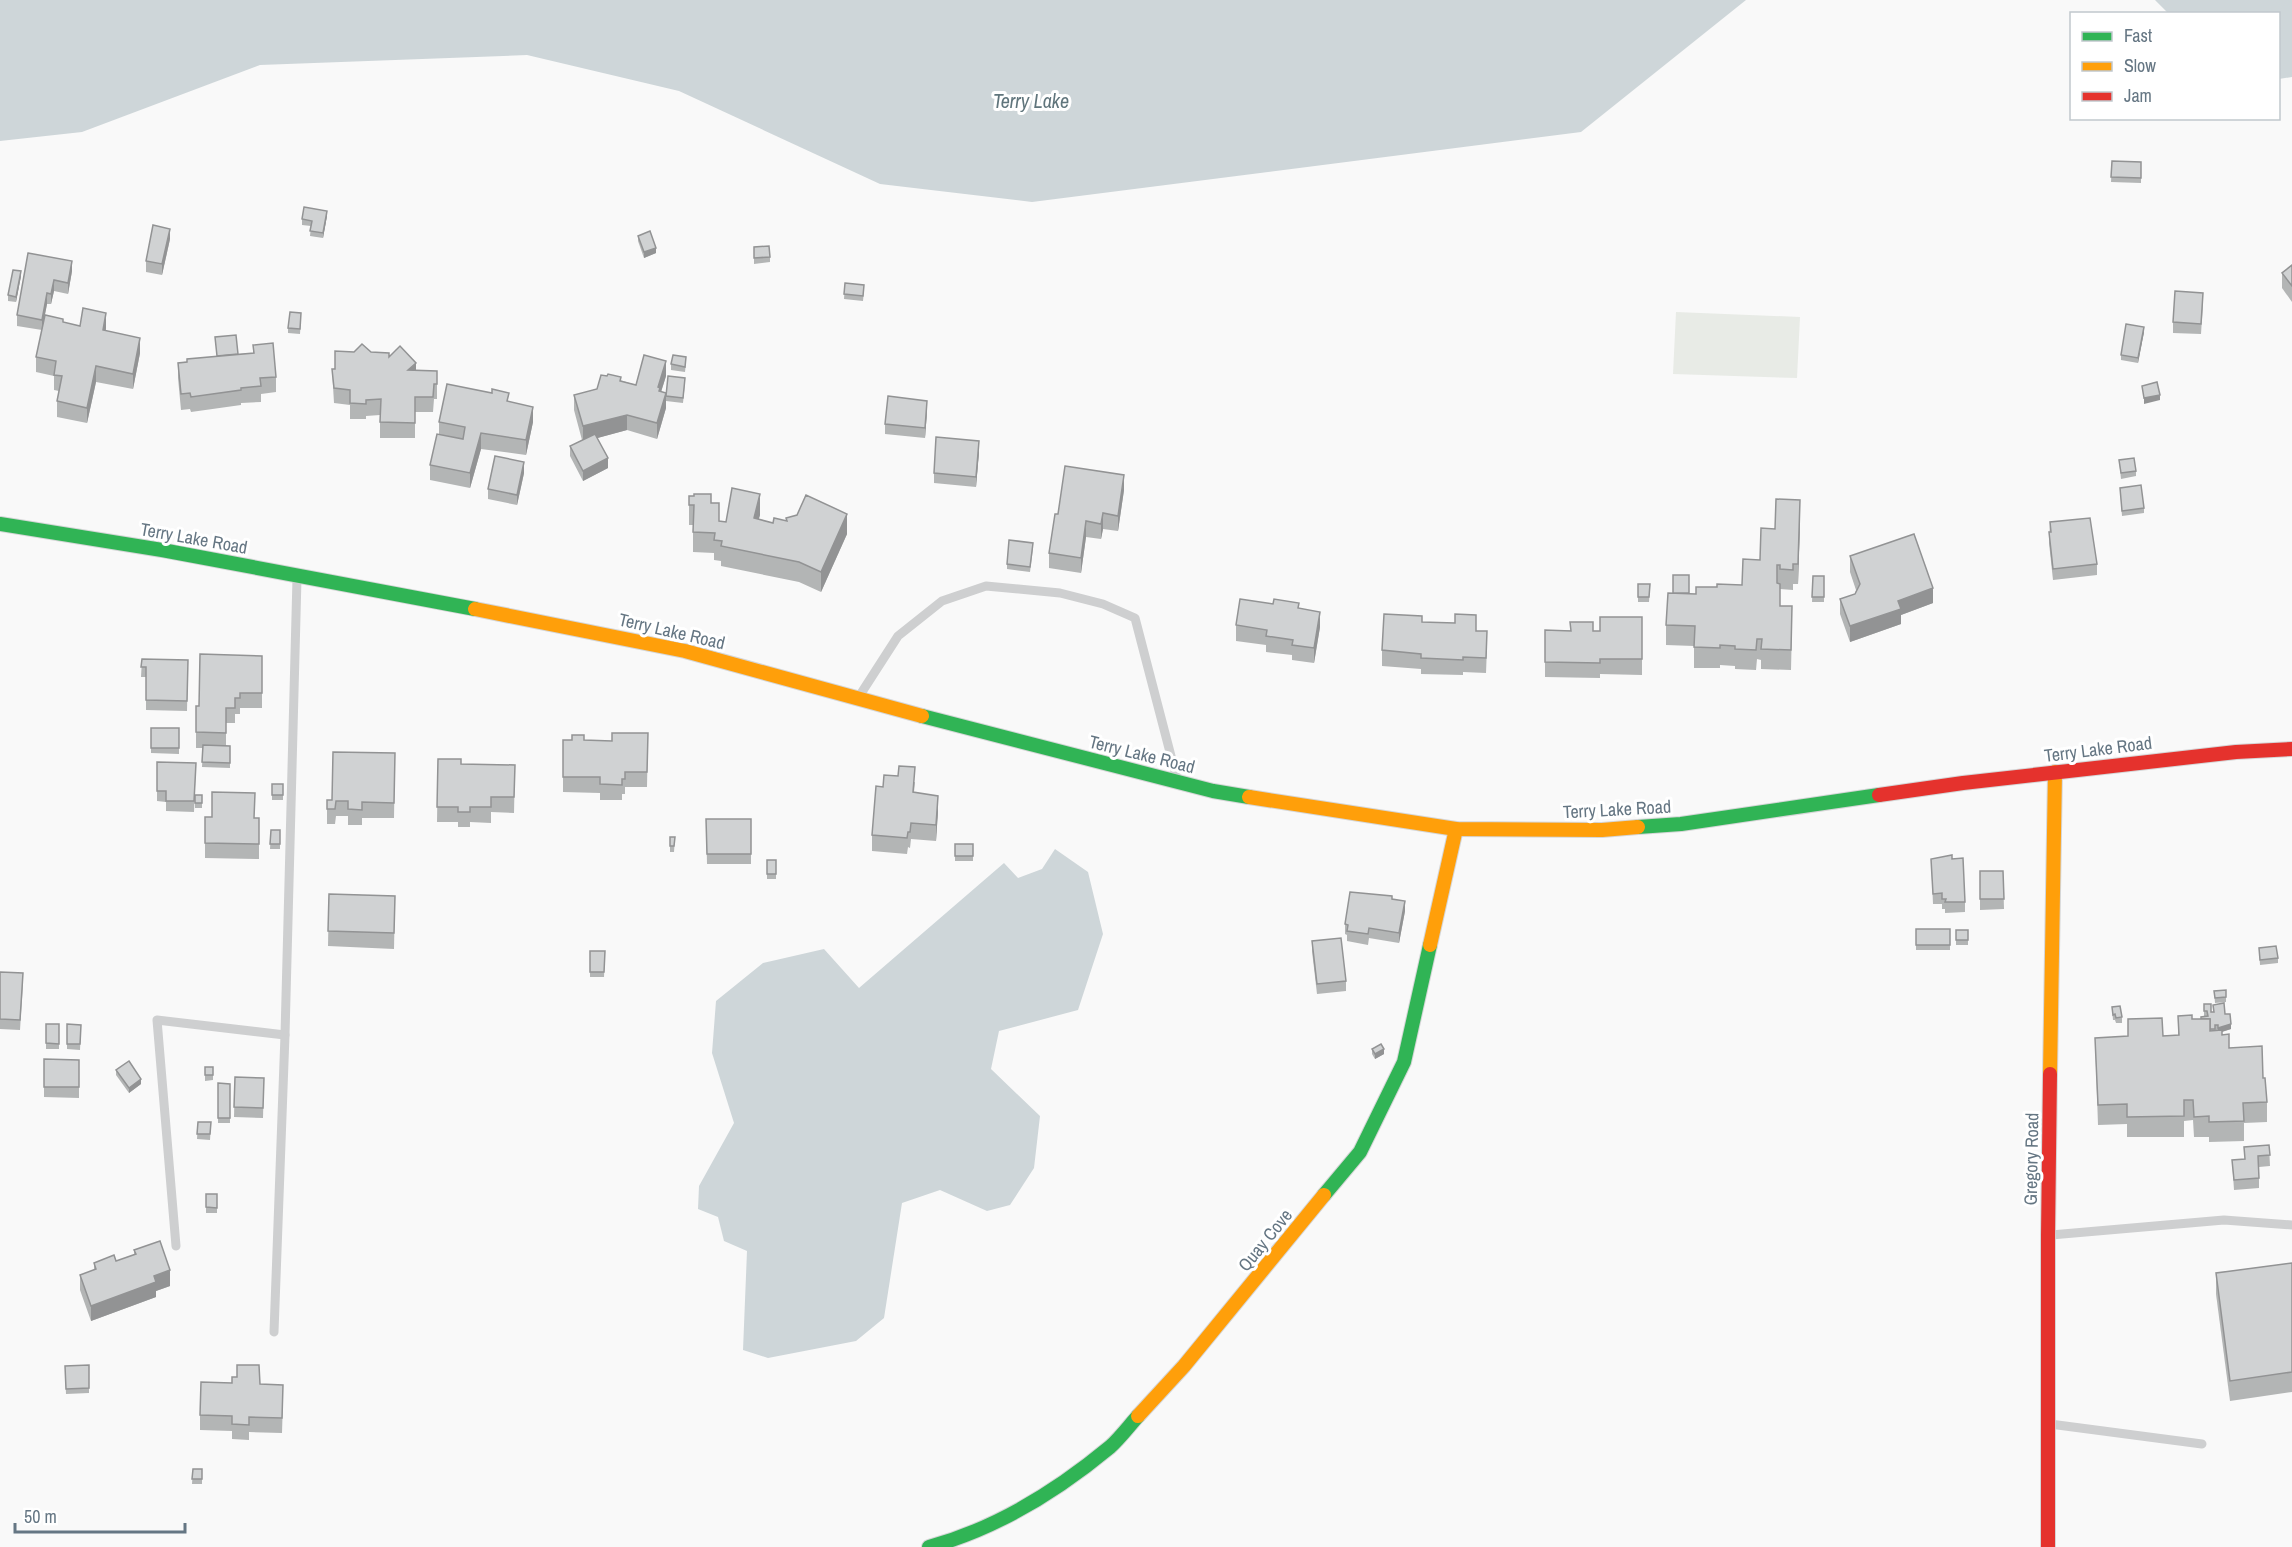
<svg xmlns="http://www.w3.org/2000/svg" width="2292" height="1547" font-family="'Archivo Narrow',sans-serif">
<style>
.green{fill:#e8ebe6}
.water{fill:#ced6d9}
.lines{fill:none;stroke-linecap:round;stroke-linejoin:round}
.fast-casing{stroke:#d5d6d7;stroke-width:16}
.slow-casing{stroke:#d5d6d7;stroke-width:16}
.jam-casing{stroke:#d5d6d7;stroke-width:16}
.lane{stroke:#cecfd0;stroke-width:9}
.fast{stroke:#30b455;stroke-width:14}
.slow{stroke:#ff9f0a;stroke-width:14}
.jam{stroke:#e5322d;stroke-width:14}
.wall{fill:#b3b5b5}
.shaded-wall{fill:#929394}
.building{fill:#d0d2d3;stroke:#929394;stroke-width:1.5}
.labels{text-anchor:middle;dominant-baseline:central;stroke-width:6;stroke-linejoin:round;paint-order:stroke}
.street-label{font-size:18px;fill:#657683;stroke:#fff}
.water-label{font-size:20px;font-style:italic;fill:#60757c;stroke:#fff}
</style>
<rect width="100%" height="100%" fill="#f9f9f9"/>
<polygon class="green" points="1676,312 1800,317 1797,378 1673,374"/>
<g class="water">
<polygon points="0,0 1746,0 1581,132 1032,202 880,184 679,91 527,55 260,65 82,132 0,141"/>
<polygon points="2155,0 2292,0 2292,77 2279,79 2278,14 2168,13"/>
<polygon points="1055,849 1088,872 1103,934 1078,1010 999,1031 991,1069 1040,1116 1034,1168 1010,1205 987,1211 940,1190 902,1203 884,1318 856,1341 768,1358 743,1350 747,1251 724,1241 718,1217 698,1209 699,1186 734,1123 712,1053 716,1001 763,963 824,949 859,988 1004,863 1018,878 1042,869"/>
</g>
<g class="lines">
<g class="fast-casing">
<g id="fast">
<polyline points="0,524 162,550 475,609"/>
<polyline points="922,716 1213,791 1249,797"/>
<polyline points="1638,827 1681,824 1879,795"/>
<polyline points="1324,1195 1360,1152 1404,1062 1430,945"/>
<path d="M 929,1547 C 995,1529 1057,1491 1110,1447 C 1120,1438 1129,1426 1138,1416"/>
</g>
</g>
<g class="slow-casing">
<g id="slow">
<polyline points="475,609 685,651 922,716"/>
<polyline points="1249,797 1456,829 1602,830 1638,827"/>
<polyline points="1430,945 1456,829"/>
<polyline points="2050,1074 2055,772"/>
<polyline points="1138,1416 1184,1366 1324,1195"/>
</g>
</g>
<g class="jam-casing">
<g id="jam">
<polyline points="1879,795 1963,783 2236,752 2292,749"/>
<polyline points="2048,1547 2048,1235 2050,1074"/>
</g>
</g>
<g class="lane">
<polyline points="860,695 898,636 942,601 986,586 1060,593 1103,604 1135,618 1177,779"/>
<polyline points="2051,1235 2224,1220 2292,1225"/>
<polyline points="176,1246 157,1020 285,1035"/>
<polyline points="274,1332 285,1035 297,578"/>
<polyline points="2050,1424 2202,1444"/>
</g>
<use href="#fast" class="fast"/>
<use href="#slow" class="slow"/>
<use href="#jam" class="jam"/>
</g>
<g class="wall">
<polygon points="2112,161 2141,162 2141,183 2111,182"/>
<polygon points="327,216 323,238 310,236 311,226 302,225 302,219"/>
<polygon points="638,236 656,253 644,258 638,241"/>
<polygon points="170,239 162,275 146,272 146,261"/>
<polygon points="754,247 770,257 770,262 754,264"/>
<polygon points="28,253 72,271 68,294 54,291 51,304 47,304 43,324 63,322 80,326 106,328 106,331 140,353 133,389 96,382 87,423 57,417 57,401 59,391 54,390 54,376 36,372 36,357 42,330 17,326 17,315"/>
<polygon points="2292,265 2292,302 2282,288 2282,273"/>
<polygon points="21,276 16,302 8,301 8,295"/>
<polygon points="845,283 864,290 863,301 844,299"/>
<polygon points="2203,303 2201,334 2173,333 2173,322"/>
<polygon points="301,318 300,334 288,333 288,328"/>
<polygon points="2144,332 2138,363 2121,360 2121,355"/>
<polygon points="215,337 238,354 253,353 253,345 276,377 276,392 261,394 261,402 241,403 241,405 191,412 190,409 181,410 178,378 178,363 217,356"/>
<polygon points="371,352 389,357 416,371 437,371 437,399 434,399 433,412 415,412 415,438 380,438 380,415 366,416 366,419 350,419 350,405 334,403 332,369 335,369"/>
<polygon points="686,362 685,372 671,370 671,364"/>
<polygon points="607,376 636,385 666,376 661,392 666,393 685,383 683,403 666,401 666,408 657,439 627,430 597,438 608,468 583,481 570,456 570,446 582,440 574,410 574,395 597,389"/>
<polygon points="509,402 533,422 526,455 481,449 470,488 430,480 430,465 439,434 439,422"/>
<polygon points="927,411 925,438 885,434 885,424"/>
<polygon points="979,452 976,487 934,483 934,473"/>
<polygon points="2119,460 2136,471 2136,476 2121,479"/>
<polygon points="524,473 517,505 488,499 488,489"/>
<polygon points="2120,488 2144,508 2144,513 2122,516"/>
<polygon points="1124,490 1118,531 1103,529 1101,539 1086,537 1081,573 1049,568 1049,553 1058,514"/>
<polygon points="689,496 711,503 719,521 726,522 760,515 758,519 773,523 786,521 786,518 847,534 821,592 799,582 721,566 721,561 714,560 714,553 693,552 693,525 689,525"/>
<polygon points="1800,520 1798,584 1793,584 1793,590 1780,589 1780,606 1792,626 1791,670 1761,669 1761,660 1757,659 1756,670 1735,669 1735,666 1720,665 1720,668 1694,668 1694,646 1666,645 1666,625 1689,594 1696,594 1717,587 1742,585 1760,560 1775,529"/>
<polygon points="2050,522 2097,564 2097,575 2053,580 2049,543"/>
<polygon points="1033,548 1030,572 1007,569 1007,564"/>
<polygon points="1850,556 1933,603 1901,615 1901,624 1850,642 1840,614 1840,599 1855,594 1856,590 1850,572"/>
<polygon points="1813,576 1824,576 1824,602 1812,602"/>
<polygon points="1638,584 1650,584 1649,602 1638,602"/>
<polygon points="1299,608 1320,627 1314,663 1292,660 1292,655 1266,652 1266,645 1236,641 1236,625"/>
<polygon points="1642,617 1642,675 1600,674 1600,678 1545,677 1545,630 1600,631"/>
<polygon points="1422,622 1476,631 1487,647 1486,673 1463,672 1463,675 1421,674 1421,669 1382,666 1382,650"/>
<polygon points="262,656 262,708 240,708 240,714 235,714 235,723 226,723 226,746 230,746 230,768 202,767 203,748 196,748 196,706 199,706"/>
<polygon points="142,659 188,660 187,711 146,710 146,677 141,677"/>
<polygon points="151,728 179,728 179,754 151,753"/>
<polygon points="648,733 647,787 625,787 625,794 622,794 622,800 600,800 600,793 563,792 563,740 612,741"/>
<polygon points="395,753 394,818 362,818 362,825 348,825 348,816 336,816 335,824 327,824 327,800 332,800"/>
<polygon points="438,759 461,764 515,765 514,813 491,812 491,823 470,822 470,827 458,827 458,822 437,822"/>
<polygon points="157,762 196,763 194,812 166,811 166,802 157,801"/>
<polygon points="915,782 914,792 938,811 936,841 911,839 910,848 908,847 907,854 872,851 872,835 883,787"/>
<rect x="272" y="784" width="11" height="16"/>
<polygon points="202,795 202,808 195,808 195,803"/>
<polygon points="205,817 259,818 259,859 205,858"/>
<polygon points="706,819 751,819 751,864 707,864"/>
<polygon points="271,830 280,830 280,849 270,849"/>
<polygon points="670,837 675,837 674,852 670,852"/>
<rect x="955" y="844" width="18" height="17"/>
<polygon points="1931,859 1952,859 1965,902 1965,912 1945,913 1945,909 1942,909 1942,904 1933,904"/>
<rect x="767" y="860" width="9" height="19"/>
<polygon points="1980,871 2003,871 2004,909 1980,910"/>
<polygon points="329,894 395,896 394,949 328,946"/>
<polygon points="1392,899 1405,911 1399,943 1369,938 1368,945 1347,941 1347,935 1345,934 1345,924"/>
<rect x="1916" y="929" width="34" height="21"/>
<rect x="1956" y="930" width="12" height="15"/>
<polygon points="1312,941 1346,981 1346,991 1317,994 1312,951"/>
<polygon points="2259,948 2278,958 2278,963 2260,965"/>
<polygon points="605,951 604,977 590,977 590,972"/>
<polygon points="0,972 23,983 20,1030 0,1029"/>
<polygon points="2226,990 2226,1002 2215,1003 2214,991"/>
<polygon points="2204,1004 2211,1012 2225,1014 2231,1029 2222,1032 2222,1035 2229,1048 2263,1078 2267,1102 2267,1122 2244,1123 2244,1141 2209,1142 2209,1137 2194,1137 2193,1120 2184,1121 2184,1137 2127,1137 2127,1124 2098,1125 2095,1038 2178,1035 2178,1016 2192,1019 2201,1019 2204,1017"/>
<polygon points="2112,1007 2122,1017 2122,1023 2116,1023 2115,1020 2113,1020"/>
<rect x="46" y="1024" width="13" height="25"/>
<polygon points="67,1024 81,1025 80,1050 67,1049"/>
<polygon points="1372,1049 1384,1054 1375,1059 1372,1054"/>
<polygon points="79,1060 79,1098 44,1097 44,1087"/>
<polygon points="205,1067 213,1067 213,1080 205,1081"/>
<polygon points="116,1070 141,1084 129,1093 116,1075"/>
<polygon points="235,1077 264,1078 263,1118 234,1117"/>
<polygon points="218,1083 230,1084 230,1123 218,1123"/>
<polygon points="198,1122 211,1122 210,1140 197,1139"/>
<polygon points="2269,1145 2270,1166 2259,1167 2259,1188 2234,1190 2232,1160 2244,1159"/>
<rect x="206" y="1194" width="11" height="19"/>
<polygon points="134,1250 170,1286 156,1291 156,1297 91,1321 80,1290 80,1275 94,1270 94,1263 116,1261 134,1255"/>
<polygon points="2292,1263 2292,1392 2230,1401 2216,1294 2216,1273"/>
<polygon points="65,1366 89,1388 89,1393 66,1394"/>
<polygon points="260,1384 283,1400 282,1433 249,1432 249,1440 232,1439 232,1431 200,1430 200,1415"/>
<polygon points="193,1469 202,1469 202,1484 192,1484"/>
</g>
<g class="shaded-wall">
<polygon points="327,211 327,216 323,238 323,233"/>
<polygon points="170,229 170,239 162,275 162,264"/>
<polygon points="656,248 656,253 644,258 644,252"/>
<polygon points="72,261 72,271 68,294 68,283"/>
<polygon points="21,271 21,276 16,302 16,297"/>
<polygon points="54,280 54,291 51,304 51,294"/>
<polygon points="47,293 47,304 42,330 42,320"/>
<polygon points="106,313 106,328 103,346 103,330"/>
<polygon points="2144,327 2144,332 2138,363 2138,358"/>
<polygon points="140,338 140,353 133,389 133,374"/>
<polygon points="666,361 666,376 660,395 658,387"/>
<polygon points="416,363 416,378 408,370"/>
<polygon points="96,366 96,382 87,423 87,408"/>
<polygon points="666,393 666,408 657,439 657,423"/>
<polygon points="2160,395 2160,400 2144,404 2144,398"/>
<polygon points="927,401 927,411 925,438 925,428"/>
<polygon points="533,407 533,422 526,455 526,440"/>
<polygon points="627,415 627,430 583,442 583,426"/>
<polygon points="481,433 481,449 470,488 470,473"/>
<polygon points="979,441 979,452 976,487 976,477"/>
<polygon points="608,458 608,468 583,481 583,471"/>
<polygon points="524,462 524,473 517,505 517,495"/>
<polygon points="1124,475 1124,490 1118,531 1118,516"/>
<polygon points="760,494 760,515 754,538 754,518"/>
<polygon points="1800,500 1800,520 1798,584 1798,564"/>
<polygon points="1103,513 1103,529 1101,539 1101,524"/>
<polygon points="847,514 847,534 821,592 821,572"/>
<polygon points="1086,521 1086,537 1081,573 1081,558"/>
<polygon points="1933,588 1933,603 1901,615 1901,624 1850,642 1850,626 1898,601"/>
<polygon points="1320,612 1320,627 1314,663 1314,648"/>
<polygon points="938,796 938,811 936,841 936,825"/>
<polygon points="1405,901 1405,911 1399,943 1399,933"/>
<polygon points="2231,1024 2231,1029 2218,1033 2218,1028"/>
<polygon points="1384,1049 1384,1054 1375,1059 1375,1054"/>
<polygon points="141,1079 141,1084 129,1093 129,1088"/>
<polygon points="170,1270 170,1286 156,1291 156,1297 91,1321 91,1306 154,1276"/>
</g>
<g class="building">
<polygon points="2112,161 2141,162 2141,178 2111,177"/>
<polygon points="304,207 327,211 323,233 310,231 312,221 302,219"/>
<polygon points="153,225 170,229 162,264 146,261"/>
<polygon points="650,231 656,248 644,252 638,236"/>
<polygon points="769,246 770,257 754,258 754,247"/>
<polygon points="28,253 72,261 68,283 54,280 51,294 47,293 42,320 17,315"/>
<polygon points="2292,265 2292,286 2282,273"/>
<polygon points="13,270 21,271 16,297 8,295"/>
<polygon points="845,283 864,285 863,296 844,294"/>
<polygon points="2175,291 2203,293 2201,324 2173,322"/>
<polygon points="83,308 106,313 103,330 140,338 133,374 96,366 87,408 57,401 62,376 54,375 56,361 36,357 45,315 63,319 63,322 80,326"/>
<polygon points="290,312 301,313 300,329 288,328"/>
<polygon points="2126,324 2144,327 2138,358 2121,355"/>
<polygon points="236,335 238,354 217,356 215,337"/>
<polygon points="273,343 276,377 260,378 261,386 241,388 241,390 191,397 190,393 181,394 178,363 187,362 187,359 254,353 253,345"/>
<polygon points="362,344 371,352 389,353 389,357 400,346 416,363 408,370 437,371 437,384 434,384 433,397 415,397 415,423 380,422 381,399 366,400 366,404 350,403 350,390 334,388 332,369 335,369 335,351 354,352"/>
<polygon points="644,355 666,361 658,387 660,388 659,391 666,393 657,423 627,415 583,426 574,395 597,389 601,375 607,376 608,374 621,377 620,381 636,385"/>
<polygon points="673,355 686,357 685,367 671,364"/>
<polygon points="668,376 685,378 683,398 666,396"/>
<polygon points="2157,382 2160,395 2144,398 2142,386"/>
<polygon points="447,384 492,393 492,389 509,393 507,401 533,407 526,440 481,433 470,473 430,465 437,434 463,439 465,427 439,422"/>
<polygon points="888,396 927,401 925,428 885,424"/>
<polygon points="595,434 608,458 583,471 570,446"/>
<polygon points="936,437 979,441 976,477 934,473"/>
<polygon points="495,456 524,462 517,495 488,489"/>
<polygon points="2134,458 2136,471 2121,473 2119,460"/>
<polygon points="1065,466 1124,475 1118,516 1103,513 1101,524 1086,521 1081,558 1049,553 1055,514 1058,514"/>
<polygon points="2141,485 2144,508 2122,511 2120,488"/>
<polygon points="732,488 760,494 754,518 773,523 774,518 787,521 786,518 797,515 806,495 847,514 821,572 799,562 721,546 722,541 714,540 715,533 693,532 694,505 689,505 689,496 694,496 694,494 711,494 711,503 719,503 719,521 726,522"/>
<polygon points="1776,499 1800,500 1798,564 1793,564 1793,570 1780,569 1780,565 1777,565 1777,583 1780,584 1780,606 1792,606 1791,650 1761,649 1762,639 1757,639 1756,650 1735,649 1735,646 1720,645 1720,648 1694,647 1695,626 1666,625 1668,593 1696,594 1696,587 1717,587 1717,584 1742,585 1743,559 1760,560 1761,528 1775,529"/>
<polygon points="2090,518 2097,564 2053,569 2049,532 2051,532 2050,522"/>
<polygon points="1914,534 1933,588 1898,601 1901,609 1850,626 1840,599 1855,594 1860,584 1850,556"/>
<polygon points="1009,540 1033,543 1030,567 1007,564"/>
<rect x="1673" y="575" width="16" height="18"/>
<polygon points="1813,576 1824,576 1824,597 1812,597"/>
<polygon points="1638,584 1650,584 1649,597 1638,597"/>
<polygon points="1240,599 1273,604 1274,599 1299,603 1298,608 1320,612 1314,648 1292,645 1293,640 1266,636 1267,630 1236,625"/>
<polygon points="1384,614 1422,616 1422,622 1455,623 1455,614 1476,615 1476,631 1487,631 1486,658 1463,657 1463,660 1421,658 1421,654 1382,650"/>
<polygon points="1600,617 1642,617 1642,659 1600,659 1600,663 1545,662 1545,630 1571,631 1570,622 1593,622 1593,631 1600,631"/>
<polygon points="200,654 262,656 262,693 240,693 240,698 235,698 235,708 226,708 226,733 196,732 196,706 199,706"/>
<polygon points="142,659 188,660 187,701 146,700 146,667 141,667"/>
<rect x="151" y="728" width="28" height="20"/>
<polygon points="612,733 648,733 647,772 625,772 625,779 622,779 622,785 600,784 600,777 563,777 563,740 572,740 572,735 584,735 584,740 612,741"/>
<polygon points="203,745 230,746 230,763 202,762"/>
<polygon points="333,752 395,753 394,803 362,802 362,810 348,809 348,801 336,801 335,809 327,809 327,800 332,800"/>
<polygon points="438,759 461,759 461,764 515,765 514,797 491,797 491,807 470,807 470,812 458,812 458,807 437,807"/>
<polygon points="157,762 196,763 194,801 166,801 166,791 157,791"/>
<polygon points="899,766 915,767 913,792 938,796 936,825 911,823 910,832 908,832 907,838 872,835 876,786 883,787 884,775 898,776"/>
<rect x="272" y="784" width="11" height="11"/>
<polygon points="212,792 255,793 254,818 259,818 259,844 205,843 205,817 212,817"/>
<rect x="195" y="795" width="7" height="8"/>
<polygon points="706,819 751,819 751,854 707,854"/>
<polygon points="271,830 280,830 280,844 270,844"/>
<polygon points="670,837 675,837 674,846 670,846"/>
<rect x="955" y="844" width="18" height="12"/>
<polygon points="1952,855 1952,859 1963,858 1965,902 1945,902 1946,899 1942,899 1942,893 1933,894 1931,859"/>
<rect x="767" y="860" width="9" height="14"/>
<polygon points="1980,871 2003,871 2004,899 1980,899"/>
<polygon points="1350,892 1392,896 1392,899 1405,901 1399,933 1369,928 1368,934 1347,931 1348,925 1345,924"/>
<polygon points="329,894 395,896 394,933 328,931"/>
<rect x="1916" y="929" width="34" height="16"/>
<rect x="1956" y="930" width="12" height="10"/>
<polygon points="1341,938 1346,981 1317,984 1312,941"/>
<polygon points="2276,946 2278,958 2260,960 2259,948"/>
<polygon points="590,951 605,951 604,972 590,972"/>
<polygon points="0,972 23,973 20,1020 0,1019"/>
<polygon points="2226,990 2226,997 2215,998 2214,991"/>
<polygon points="2224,1003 2225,1014 2230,1014 2231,1024 2218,1028 2218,1025 2215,1025 2215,1029 2210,1029 2210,1019 2201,1019 2201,1017 2208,1016 2207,1011 2204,1011 2204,1004 2211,1004 2211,1012 2214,1012 2213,1005"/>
<polygon points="2120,1006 2122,1017 2116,1018 2115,1014 2113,1015 2112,1007"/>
<polygon points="2192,1015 2192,1019 2210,1019 2210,1031 2222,1030 2222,1035 2229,1034 2229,1048 2262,1046 2263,1078 2265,1078 2267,1102 2243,1103 2244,1121 2209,1122 2209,1116 2194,1117 2193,1100 2184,1100 2184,1116 2127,1117 2127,1104 2098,1105 2095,1038 2128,1036 2128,1019 2162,1018 2163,1036 2179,1035 2178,1016"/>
<polygon points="46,1024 59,1024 59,1044 46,1043"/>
<polygon points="67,1024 81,1025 80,1044 67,1044"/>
<polygon points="1381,1044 1384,1049 1375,1054 1372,1049"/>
<polygon points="44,1059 79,1060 79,1087 44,1087"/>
<polygon points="129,1061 141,1079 129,1088 116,1070"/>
<rect x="205" y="1067" width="8" height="8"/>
<polygon points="235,1077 264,1078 263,1108 234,1107"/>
<polygon points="218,1083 230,1084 230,1118 218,1118"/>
<polygon points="198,1122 211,1122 210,1134 197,1134"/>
<polygon points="2269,1145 2270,1155 2258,1156 2259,1178 2234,1180 2232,1160 2245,1159 2244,1147"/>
<polygon points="206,1194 217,1194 217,1208 206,1207"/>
<polygon points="160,1241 170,1270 154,1276 156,1282 91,1306 80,1275 96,1269 94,1263 114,1255 116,1261 136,1254 134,1250"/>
<polygon points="2292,1263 2292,1372 2230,1381 2216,1273"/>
<polygon points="89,1365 89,1388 66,1389 65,1366"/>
<polygon points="237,1365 259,1365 260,1384 283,1385 282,1418 249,1417 249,1425 232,1424 232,1416 200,1415 201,1382 232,1383 232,1377 237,1377"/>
<polygon points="193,1469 202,1469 202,1479 192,1479"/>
</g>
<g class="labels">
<g class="street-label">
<text transform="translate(194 538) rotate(10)">Terry Lake Road</text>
<text transform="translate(672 631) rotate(13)">Terry Lake Road</text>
<text transform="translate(2098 749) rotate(-7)">Terry Lake Road</text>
<text transform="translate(1142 754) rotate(14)">Terry Lake Road</text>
<text transform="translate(1617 809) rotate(-3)">Terry Lake Road</text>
<text transform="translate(2031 1159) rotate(-89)">Gregory Road</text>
<text transform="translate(1265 1240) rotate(-51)">Quay Cove</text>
</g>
<g class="water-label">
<text x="1031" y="100">Terry Lake</text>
</g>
</g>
<rect x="2070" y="12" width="210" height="108" fill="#ffffff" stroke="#c1c8cd" stroke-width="1.5"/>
<rect x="2082" y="32" width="30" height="9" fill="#30b455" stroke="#c1c8cd" stroke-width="1.5"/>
<text x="2124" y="42" font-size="18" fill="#657683">Fast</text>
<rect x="2082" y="62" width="30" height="9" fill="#ff9f0a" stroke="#c1c8cd" stroke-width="1.5"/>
<text x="2124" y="72" font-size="18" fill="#657683">Slow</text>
<rect x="2082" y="92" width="30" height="9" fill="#e5322d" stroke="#c1c8cd" stroke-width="1.5"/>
<text x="2124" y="102" font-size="18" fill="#657683">Jam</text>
<path d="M15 1523v9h170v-9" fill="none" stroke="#657683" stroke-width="3"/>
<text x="24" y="1523" font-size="18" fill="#657683" stroke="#ffffff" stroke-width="4.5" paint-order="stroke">50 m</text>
</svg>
